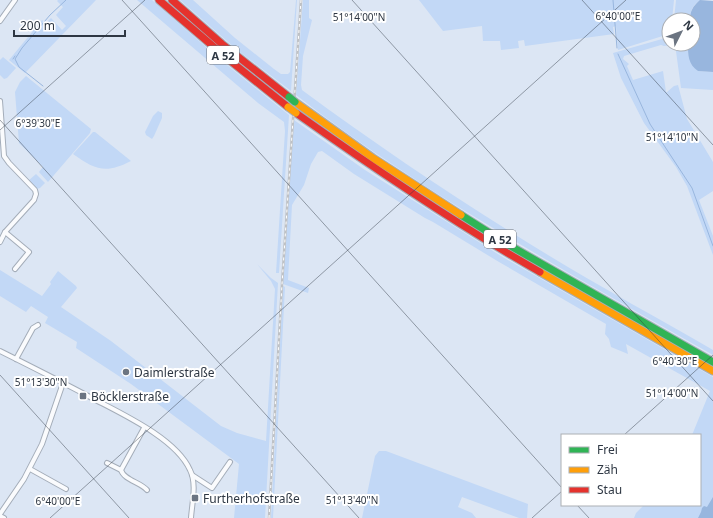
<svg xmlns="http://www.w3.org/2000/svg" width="713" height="518" font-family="'Noto Sans',sans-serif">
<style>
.green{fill:#c2d8f6}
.water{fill:#98b6de}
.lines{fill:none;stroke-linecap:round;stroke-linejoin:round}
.stream{stroke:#98b6de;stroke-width:1}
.street-casing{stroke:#a4adb9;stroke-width:6}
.fast-casing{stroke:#a4adb9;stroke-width:9}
.slow-casing{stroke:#a4adb9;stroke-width:9}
.jam-casing{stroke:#a4adb9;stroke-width:9}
.street{stroke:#fafbfd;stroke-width:4}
.fast{stroke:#30b455;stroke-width:7}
.slow{stroke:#ff9f0a;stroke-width:7}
.jam{stroke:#e5322d;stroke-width:7}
.rail-casing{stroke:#bec1c5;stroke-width:2.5}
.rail{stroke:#fff;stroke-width:1;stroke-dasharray:3;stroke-linecap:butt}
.fast-bridge-casing{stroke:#a4adb9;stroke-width:9;stroke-linecap:butt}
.slow-bridge-casing{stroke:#a4adb9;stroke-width:9;stroke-linecap:butt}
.fast-bridge{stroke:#30b455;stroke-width:7}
.slow-bridge{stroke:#ff9f0a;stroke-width:7}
.ticks{fill:none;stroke:#2e3743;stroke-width:1;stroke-opacity:0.45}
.poi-dot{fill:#6b7481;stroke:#fff;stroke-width:1.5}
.labels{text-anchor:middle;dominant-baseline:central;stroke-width:4;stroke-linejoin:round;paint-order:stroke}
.shield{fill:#fff;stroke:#6d737b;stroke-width:1}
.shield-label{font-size:11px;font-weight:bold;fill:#2e3743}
.poi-label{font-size:12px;fill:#2e3743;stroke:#fff;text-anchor:start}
.ticks-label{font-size:10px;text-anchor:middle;fill:#2e3743;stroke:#fff;stroke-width:4;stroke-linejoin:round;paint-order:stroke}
</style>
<rect width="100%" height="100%" fill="#dce6f4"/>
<g class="green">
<polygon points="58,0 96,0 25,73 9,60 42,20 46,23 51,18 62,30 66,26 56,15 63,7 57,1"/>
<polygon points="137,0 152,0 222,61 289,115 279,273 276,273 285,131 284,122 258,103"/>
<polygon points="180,0 193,0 235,38 274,69 281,74 288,74 290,72 296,0 297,0 291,91 236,49"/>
<path d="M 303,0 L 309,0 L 309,18 L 312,20 L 303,56 L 301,85 L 302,90 C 382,149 464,204 548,255 C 602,288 658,318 713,350 L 713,355 C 666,329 620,302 574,276 C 478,220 383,163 296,95 Z"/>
<polygon points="419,0 674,0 672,20 669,20 669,34 618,50 616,26 613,27 614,34 525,46 524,40 518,41 519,48 501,50 500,41 483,41 482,26 443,31"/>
<path d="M 676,0 L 702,0 C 693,3 690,11 690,20 L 674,20 Z"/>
<polygon points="669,37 669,44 673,44 673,45 664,46 661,45 624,56 623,59 629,64 627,66 633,80 663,71 666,92 667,92 674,86 678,85 687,119 713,162 713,191 699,200 713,236 713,255 687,186 676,167 644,123 621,78 613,53"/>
<polygon points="675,44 688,44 689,57 698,71 713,72 713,90 681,88"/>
<polygon points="3,57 16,68 7,78 4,79 0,75 0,60"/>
<polygon points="26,76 91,129 90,133 48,182 39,172 43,167 19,143 15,92 20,82"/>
<polygon points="158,111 162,113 162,118 154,136 152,139 146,135 145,132 153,116"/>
<polygon points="294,120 365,170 501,256 713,377 713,518 634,518 636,513 644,505 700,505 700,435 692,435 710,391 626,344 628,354 611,347 609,339 605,334 606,324 499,262 433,222 425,218 354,174 322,151 318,152 311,164 304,185 292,205 288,280 309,288 308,293 283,284"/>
<path d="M 93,132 L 95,132 L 131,161 C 106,174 95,170 73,154 Z"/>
<polygon points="36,174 45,183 40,188 36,189 28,181"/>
<polygon points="257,264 271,278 278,283 265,518 234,518 239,464 131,384 76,348 77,342 45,323 48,317 31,306 26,312 0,296 0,270 42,296 51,284 50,282 58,271 76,286 77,288 61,307 111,341 221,426 237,433 266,441 275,289 271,281"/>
<polygon points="283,286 285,287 273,518 271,518"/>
<polygon points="379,451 386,451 528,504 527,518 519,518 462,497 458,507 472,513 476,518 362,518 375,456"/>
</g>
<g class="water">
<path d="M 700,0 L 713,1 L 713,72 L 698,71 C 688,64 688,55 688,44 L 693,44 L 693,20 L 690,20 C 690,11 693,6 700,0 Z"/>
<polygon points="713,497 713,518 698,518 701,512 702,508 704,506 707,507"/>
</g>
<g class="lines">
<g class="stream">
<polyline points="613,0 617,48"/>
<polyline points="618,54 650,124 692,188 713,246"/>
<polyline points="13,59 15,56"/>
<polyline points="43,86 19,67 15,59 22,48 50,15 66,0"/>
</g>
<g class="street-casing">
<g id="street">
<polyline points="0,21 15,0"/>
<polyline points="0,101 4,156 9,163 35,190 36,194 34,200 5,232 0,242"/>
<polyline points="5,232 29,252 15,269"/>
<path d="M 0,351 C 30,366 60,381 90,397 C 120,413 176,438 190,470 C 197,484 192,503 191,518"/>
<polyline points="16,359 33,328 38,325"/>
<path d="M 144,428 L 121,470 C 124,480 140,482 147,490"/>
<polyline points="107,463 121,470"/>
<polyline points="30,469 66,489"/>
<polyline points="192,475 212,488 230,462"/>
<polyline points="0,514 24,479 42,444 63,383"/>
<polyline points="0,516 4,518"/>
</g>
</g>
<g class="fast-casing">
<polyline id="fast" points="461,215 507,244 713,362"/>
</g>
<g class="slow-casing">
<g id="slow">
<polyline points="295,102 373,158 461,215"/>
<polyline points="540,272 713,371"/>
</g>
</g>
<g class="jam-casing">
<g id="jam">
<polyline points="159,0 228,59 288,107"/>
<polyline points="172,0 222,44 289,97"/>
<path d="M 296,113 C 375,169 456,224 540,272"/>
</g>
</g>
<use href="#street" class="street"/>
<use href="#fast" class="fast"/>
<use href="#slow" class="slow"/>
<use href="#jam" class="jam"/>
<g class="rail-casing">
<polyline id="rail" points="269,518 282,284 301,0"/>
</g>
<use href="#rail" class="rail"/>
<g class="fast-bridge-casing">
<polyline id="fast-bridge" points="289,97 295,102"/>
</g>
<g class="slow-bridge-casing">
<polyline id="slow-bridge" points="288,107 296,113"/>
</g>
<use href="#fast-bridge" class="fast-bridge"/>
<use href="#slow-bridge" class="slow-bridge"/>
</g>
<path class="ticks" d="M 122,0 L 562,488M 352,0 L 713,401M 582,0 L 713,145M 0,120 L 359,518M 0,130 L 145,0M 0,375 L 129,518M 624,435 L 713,355M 577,505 L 589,518M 50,518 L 626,0M 532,518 L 562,491"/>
<g class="poi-dot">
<circle cx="126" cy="372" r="4"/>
<rect x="79" y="392" width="8" height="8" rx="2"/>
<rect x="191" y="494" width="8" height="8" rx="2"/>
</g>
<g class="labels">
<g class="shield">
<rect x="207" y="46" width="32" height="18" rx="3"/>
<rect x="484" y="230" width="32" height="18" rx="3"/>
</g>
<g class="shield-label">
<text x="223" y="55">A 52</text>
<text x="500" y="239">A 52</text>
</g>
<g class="poi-label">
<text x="134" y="372">Daimlerstraße</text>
<text x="91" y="396">Böcklerstraße</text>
<text x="203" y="498">Furtherhofstraße</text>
</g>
</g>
<g class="ticks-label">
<text x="618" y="20">6°40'00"E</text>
<text x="359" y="21">51°14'00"N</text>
<text x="38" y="127">6°39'30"E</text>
<text x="672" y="141">51°14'10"N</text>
<text x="675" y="365">6°40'30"E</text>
<text x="41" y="386">51°13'30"N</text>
<text x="672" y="397">51°14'00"N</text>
<text x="352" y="504">51°13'40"N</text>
<text x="58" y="505">6°40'00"E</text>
</g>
<rect x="561" y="434" width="140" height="72" fill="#ffffff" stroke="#abafb4"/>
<rect x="569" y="447" width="20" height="6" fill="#30b455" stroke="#abafb4"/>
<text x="597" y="454" font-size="12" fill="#2e3743">Frei</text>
<rect x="569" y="467" width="20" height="6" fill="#ff9f0a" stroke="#abafb4"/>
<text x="597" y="474" font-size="12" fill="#2e3743">Zäh</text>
<rect x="569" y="487" width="20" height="6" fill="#e5322d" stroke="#abafb4"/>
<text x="597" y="494" font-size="12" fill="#2e3743">Stau</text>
<g transform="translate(681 32) rotate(48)"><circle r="19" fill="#ffffff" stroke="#abafb4"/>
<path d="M0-3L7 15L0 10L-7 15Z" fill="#6b7481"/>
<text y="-6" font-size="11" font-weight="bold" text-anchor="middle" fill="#2e3743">N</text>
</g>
<path d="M14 30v6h111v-6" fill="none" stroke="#2e3743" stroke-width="2"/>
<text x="20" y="30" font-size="12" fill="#2e3743" stroke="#ffffff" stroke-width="3" paint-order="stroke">200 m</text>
</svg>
